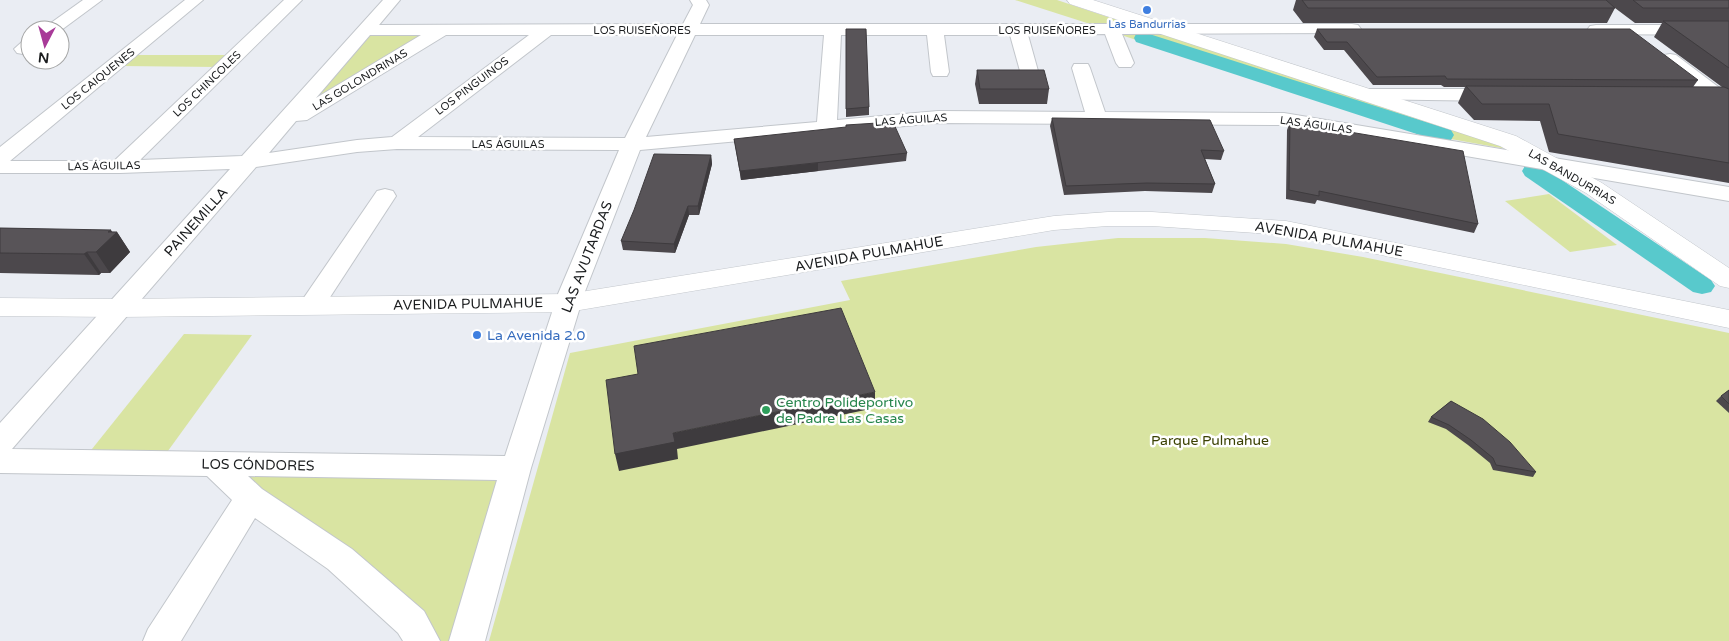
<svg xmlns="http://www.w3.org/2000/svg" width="1729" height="641" font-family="'Varela Round',sans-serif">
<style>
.green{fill:#d9e4a2}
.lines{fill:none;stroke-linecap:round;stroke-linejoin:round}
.canal{fill:#58c9cc;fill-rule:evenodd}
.minor-casing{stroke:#c2c6cb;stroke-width:2}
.tertiary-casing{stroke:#c2c6cb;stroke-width:1}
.minor{fill:#fff;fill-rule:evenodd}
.tertiary{fill:#fff;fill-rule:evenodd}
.wall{fill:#4c484c}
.shaded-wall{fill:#3e3b3e}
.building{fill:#585458;stroke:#3e3b3e}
.shop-dot{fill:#3f7fe0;stroke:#fff;stroke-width:2}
.leisure-dot{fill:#2e9e5b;stroke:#fff;stroke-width:2}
.labels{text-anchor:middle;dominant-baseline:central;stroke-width:5;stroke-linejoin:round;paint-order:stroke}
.far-shop-label{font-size:11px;fill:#366cbe;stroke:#fff}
.far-street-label{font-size:11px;fill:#1b1d1f;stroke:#fff}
.street-label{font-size:14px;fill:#1b1d1f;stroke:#fff}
.shop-label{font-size:14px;fill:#366cbe;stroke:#fff;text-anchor:start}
.leisure-label{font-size:14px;fill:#27864d;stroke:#fff;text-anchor:start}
.park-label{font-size:14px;fill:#3b4103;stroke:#fff}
</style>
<rect width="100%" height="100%" fill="#eaedf3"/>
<g class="green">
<polygon points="1015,0 1057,0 1126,23 1090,24"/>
<polygon points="1122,32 1163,32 1512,150 1434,136 1124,36"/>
<polygon points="431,33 295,115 367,34"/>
<polygon points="135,55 230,55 218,67 120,66"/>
<polygon points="1549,194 1617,245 1570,252 1505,201"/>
<polygon points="1118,238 1205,238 1286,244 1363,257 1729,333 1729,641 489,641 570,353 850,300 841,281 1036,247"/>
<polygon points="184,334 252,335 165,455 88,454"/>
<polygon points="241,473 499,475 451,641 440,641 420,615"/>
</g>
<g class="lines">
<g class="canal">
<polygon points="1143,32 1451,130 1454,135 1451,140 1443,141 1435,140 1136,42 1134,38 1136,34"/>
<polygon points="1533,164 1541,166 1711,280 1715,286 1711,292 1702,294 1693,292 1525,176 1522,171 1525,166"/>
</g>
<g class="minor-casing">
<g id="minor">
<polygon points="83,0 102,0 60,31 41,30"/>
<path d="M 185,0 L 203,0 L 10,161 L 114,161 L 284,0 L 302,0 L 140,160 L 242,156 L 383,0 L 400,0 L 379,25 L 683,24 L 693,5 L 690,0 L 706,0 L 709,5 L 700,24 L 1352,24 L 1358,25 L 1361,29 L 1358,33 L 1122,34 L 1134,63 L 1131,67 L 1119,67 L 1116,63 L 1105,34 L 1028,35 L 1038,71 L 1036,75 L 1022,75 L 1020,71 L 1010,35 L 944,35 L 949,72 L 947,76 L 933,76 L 931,72 L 927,35 L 841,35 L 837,120 L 938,111 L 1085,112 L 1072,68 L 1074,64 L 1088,64 L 1090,68 L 1105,112 L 1284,113 L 1729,187 L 1729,201 L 1284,125 L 938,123 L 640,150 L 584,294 L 531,468 L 485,641 L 449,641 L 497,480 L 248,476 L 262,489 L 352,549 L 424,611 L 440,641 L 403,641 L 398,633 L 328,569 L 255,518 L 181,641 L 143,641 L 148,629 L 232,500 L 207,476 L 0,473 L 0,423 L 230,169 L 120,173 L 0,173 L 0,147 ZM 370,35 L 421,35 L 316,98 ZM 446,35 L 529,35 L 392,137 L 357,140 L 269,153 L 296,121 L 307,120 ZM 551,35 L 677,35 L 625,138 L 418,137 ZM 695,35 L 824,35 L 817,122 L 646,137 ZM 397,149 L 619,150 L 558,294 L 505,456 L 12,449 L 256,167 L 357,152 Z"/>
<polygon points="1596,25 1729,25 1729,35 1590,34 1587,30 1590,26"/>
<polygon points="30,39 30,52 23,54 17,53 14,49 24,40"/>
<polygon points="1670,54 1676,55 1729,95 1729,110 1722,108 1664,63 1661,59 1664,55"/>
<polygon points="1364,89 1498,89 1505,91 1508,95 1505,99 1498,101 1357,99 1354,95 1357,91"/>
<polygon points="385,189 393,191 396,196 321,311 312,313 303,311 299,305 303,299 377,191"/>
</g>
</g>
<g class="tertiary-casing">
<g id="tertiary">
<polygon points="1067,0 1093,0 1516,136 1602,183 1729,268 1729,288 1720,286 1586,193 1500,146 1070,4"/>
<polygon points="1108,212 1152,212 1286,221 1729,310 1729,328 1286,235 1152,226 1108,226 1054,230 568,312 119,317 0,316 0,298 119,299 568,294 1054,216"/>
</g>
</g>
<use href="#minor" class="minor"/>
<use href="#tertiary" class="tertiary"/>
</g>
<g class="wall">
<polygon points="1296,0 1729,0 1729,183 1549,152 1540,121 1474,120 1458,103 1465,87 1444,87 1441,85 1373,85 1344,50 1324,50 1314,37 1317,29 1698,80 1693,87 1722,87 1654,37 1662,23 1635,23 1615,8 1607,23 1303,23 1293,10"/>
<polygon points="846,29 869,107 869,115 846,117"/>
<polygon points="977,70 1049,89 1047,104 979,104 975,84"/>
<polygon points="1052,118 1224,151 1221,160 1205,159 1215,184 1212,193 1145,191 1064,195 1050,126"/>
<polygon points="1290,122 1478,224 1474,233 1317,200 1315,204 1286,199 1287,130"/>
<polygon points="734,139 907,153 906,161 741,180"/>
<polygon points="711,155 712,164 699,215 689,215 675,253 623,250 621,241"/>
<polygon points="0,228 117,232 130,252 110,273 101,273 99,275 0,273"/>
<polygon points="1729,390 1729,413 1716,401 1721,396"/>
<polygon points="1451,401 1536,472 1533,477 1493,470 1490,463 1468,445 1446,429 1428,422 1431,417"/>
</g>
<g class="shaded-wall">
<polygon points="711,155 712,164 699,215 698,206"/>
<polygon points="818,163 818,171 741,180 740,171"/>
<polygon points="688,206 689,215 675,253 674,244"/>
<polygon points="111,230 114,235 117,232 130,252 110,273 96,252 108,232"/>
<polygon points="87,252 101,273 99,275 84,254"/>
<polygon points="875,392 875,408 677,449 678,459 619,471 615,454 673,433"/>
</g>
<g class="building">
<polygon points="1302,0 1606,0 1615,8 1308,8"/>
<polygon points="1633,0 1729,0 1729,8 1643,8"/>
<polygon points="1663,21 1729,21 1729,68"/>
<polygon points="846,29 866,29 869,107 846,109"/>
<polygon points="1317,29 1630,29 1698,80 1447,79 1445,76 1377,77 1347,42 1327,42"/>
<polygon points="977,70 1044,70 1049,89 980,89"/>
<polygon points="1466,86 1724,87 1729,89 1729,163 1558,134 1549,104 1482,104"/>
<polygon points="1052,118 1210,120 1224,151 1201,150 1215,184 1147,183 1066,186"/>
<polygon points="893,122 907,153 740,171 734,139 846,127 846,125"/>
<polygon points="1290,122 1463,151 1478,224 1319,191 1319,196 1289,190"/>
<polygon points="654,154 711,155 698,206 688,206 674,244 621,241 634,210"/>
<polygon points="0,228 111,230 108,232 117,232 96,252 87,252 84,254 0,253"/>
<polygon points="841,308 875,392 673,433 675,442 615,454 606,380 638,374 634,346"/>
<polygon points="1729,390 1729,404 1721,396"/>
<polygon points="1451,401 1483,419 1510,442 1536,472 1496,465 1493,458 1471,440 1449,425 1431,417"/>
</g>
<g class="shop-dot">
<circle cx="1147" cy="10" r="5"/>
<circle cx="477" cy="335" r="5"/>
</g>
<circle class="leisure-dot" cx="766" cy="410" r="5"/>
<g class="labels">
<g class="far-shop-label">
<text x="1147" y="24">Las Bandurrias</text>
</g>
<g class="far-street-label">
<text x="642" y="30">LOS RUISEÑORES</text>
<text x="1047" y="30">LOS RUISEÑORES</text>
<text transform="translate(98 79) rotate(-39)">LOS CAIQUENES</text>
<text transform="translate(360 80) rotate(-31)">LAS GOLONDRINAS</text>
<text transform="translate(207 84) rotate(-44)">LOS CHINCOLES</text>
<text transform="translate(472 86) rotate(-37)">LOS PINGUINOS</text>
<text transform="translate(911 120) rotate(-4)">LAS ÁGUILAS</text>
<text transform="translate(1316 125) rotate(8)">LAS ÁGUILAS</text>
<text x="508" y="144">LAS ÁGUILAS</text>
<text transform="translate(104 166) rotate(-1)">LAS ÁGUILAS</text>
<text transform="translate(1572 177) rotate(30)">LAS BANDURRIAS</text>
</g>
<g class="street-label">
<text transform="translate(196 222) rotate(-48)">PAINEMILLA</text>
<text transform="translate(1329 239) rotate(10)">AVENIDA PULMAHUE</text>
<text transform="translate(869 254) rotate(-10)">AVENIDA PULMAHUE</text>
<text transform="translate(587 257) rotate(-69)">LAS AVUTARDAS</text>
<text transform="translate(468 304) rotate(-1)">AVENIDA PULMAHUE</text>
<text transform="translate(258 465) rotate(1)">LOS CÓNDORES</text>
</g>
<g class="shop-label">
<text x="487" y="335">La Avenida 2.0</text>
</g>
<g class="leisure-label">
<text x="776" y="402">Centro Polideportivo<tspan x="776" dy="16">de Padre Las Casas</tspan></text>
</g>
<g class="park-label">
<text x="1210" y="440">Parque Pulmahue</text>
</g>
</g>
<g transform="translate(45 45) rotate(186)"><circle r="24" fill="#ffffff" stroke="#a4a5a5"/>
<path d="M0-4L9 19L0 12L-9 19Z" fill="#a83a98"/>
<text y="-8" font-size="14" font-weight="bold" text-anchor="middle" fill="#1b1d1f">N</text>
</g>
</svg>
